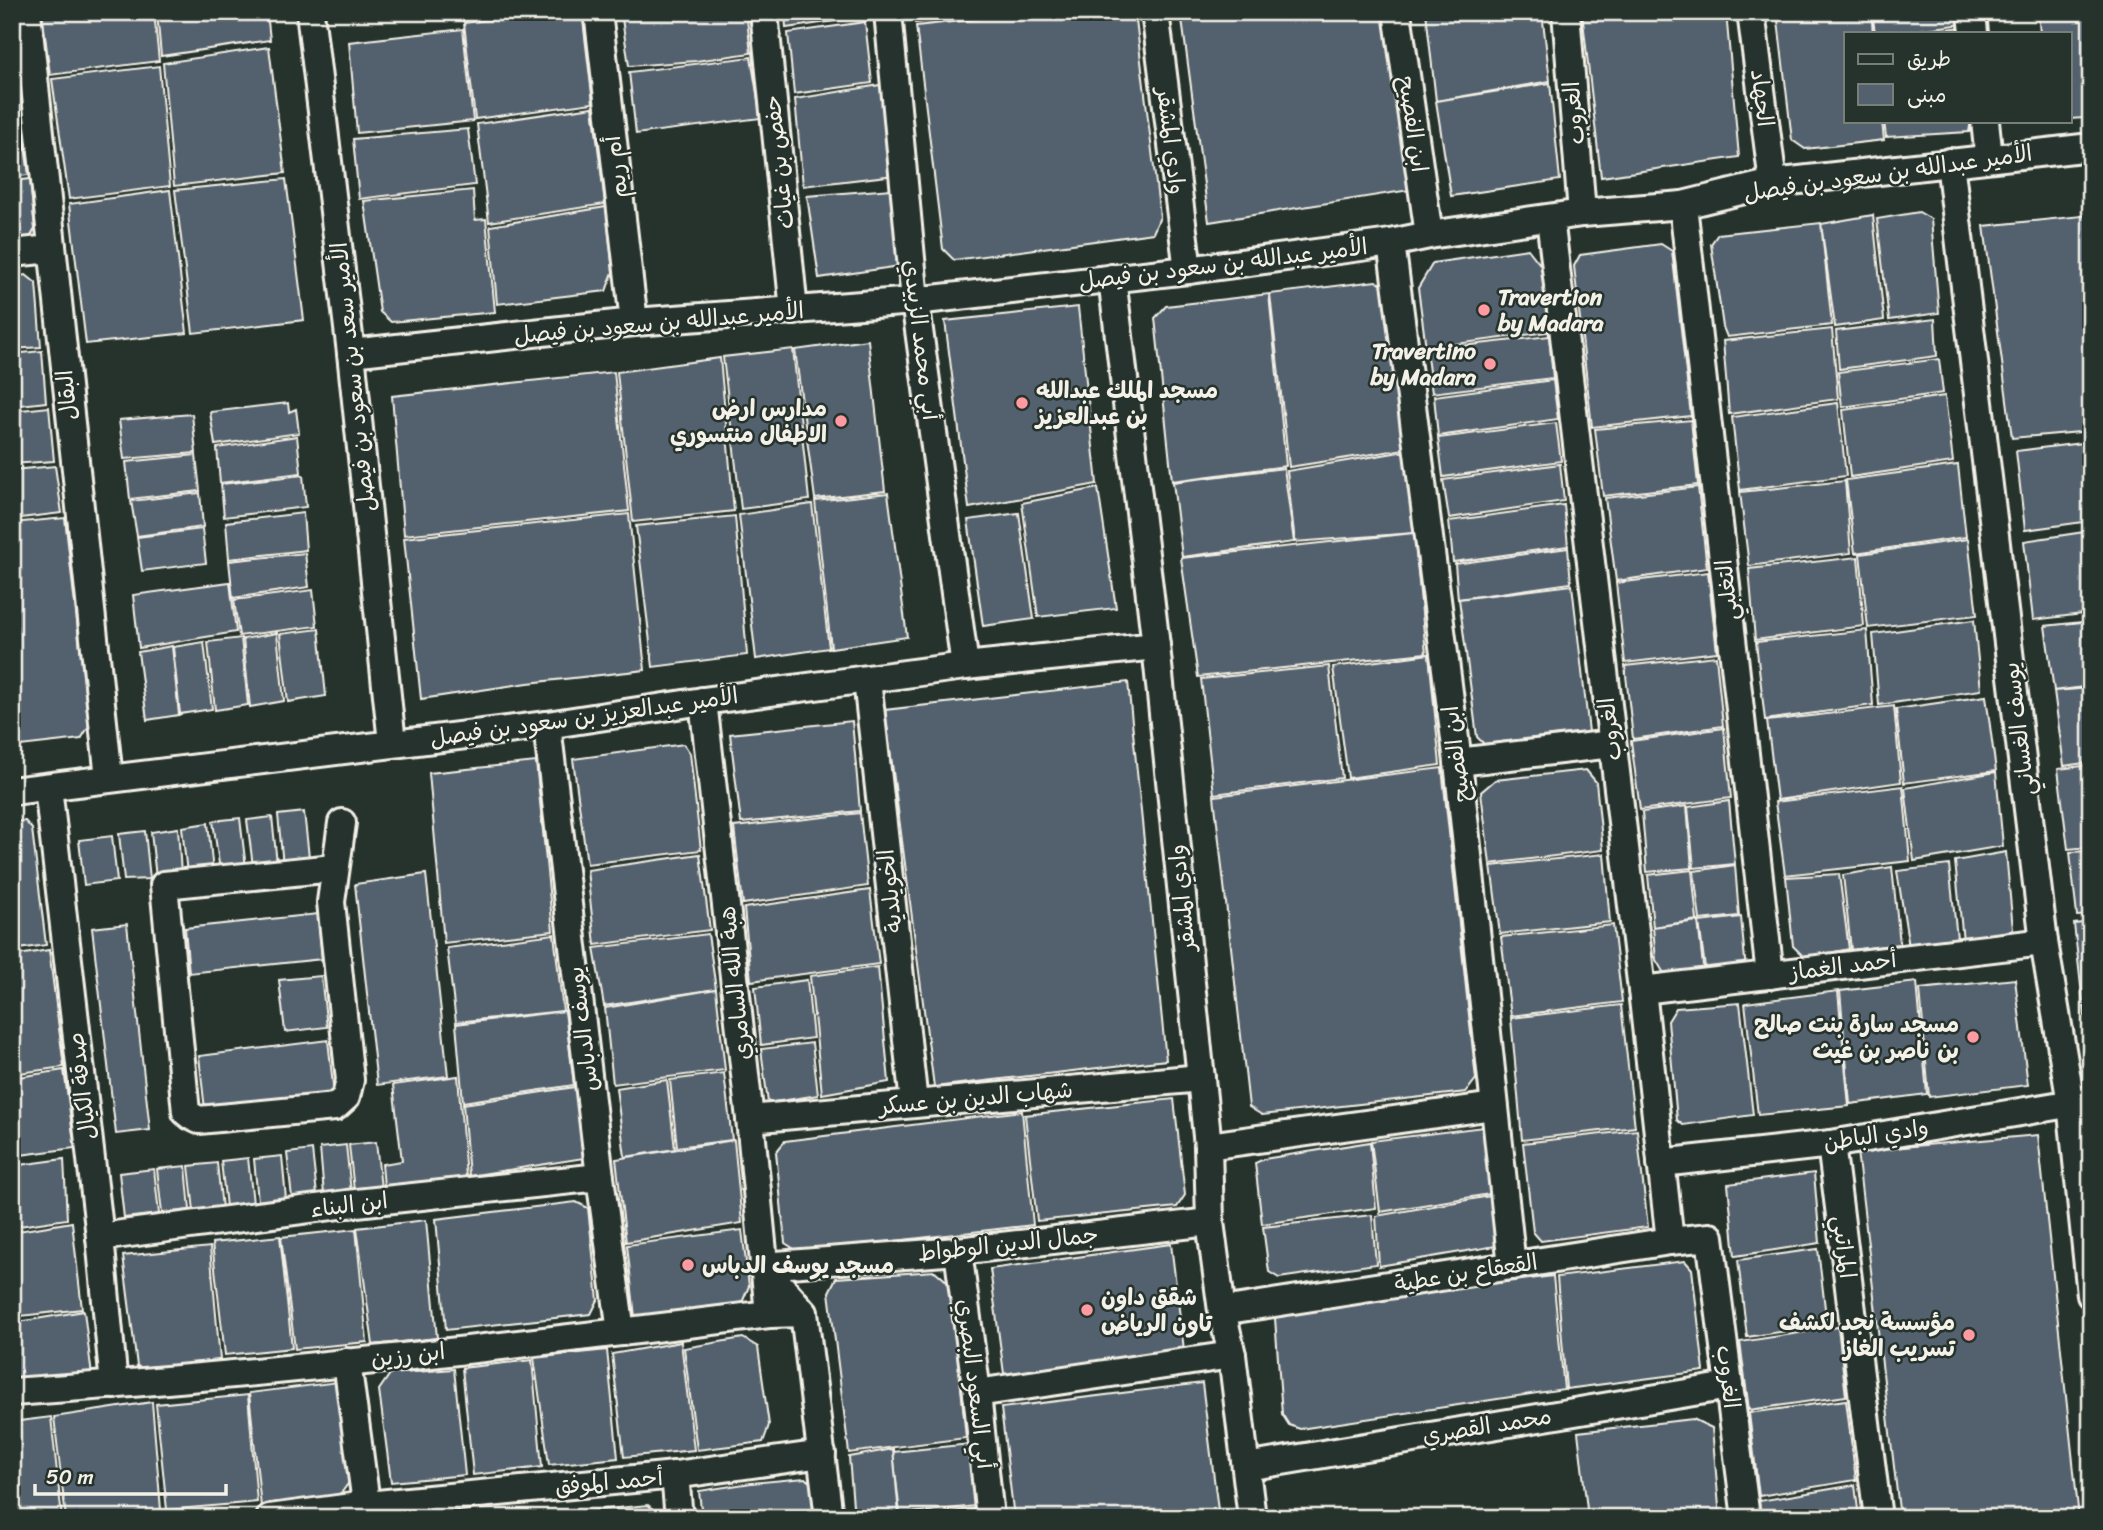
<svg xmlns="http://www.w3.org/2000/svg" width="2103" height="1530" font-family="Sriracha,'Playpen Sans Arabic',sans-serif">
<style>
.building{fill:#52616d;stroke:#f4f1e8;stroke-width:2}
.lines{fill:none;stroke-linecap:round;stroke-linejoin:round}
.minor-casing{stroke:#f4f1e8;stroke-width:32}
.minor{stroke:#26332d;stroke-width:26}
.poi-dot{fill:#ff9aa2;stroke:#26332d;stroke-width:2.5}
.labels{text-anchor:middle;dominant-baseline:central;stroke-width:5;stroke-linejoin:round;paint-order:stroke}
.street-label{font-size:23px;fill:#f4f1e8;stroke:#26332d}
.poi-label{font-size:23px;font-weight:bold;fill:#f4f1e8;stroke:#26332d;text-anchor:start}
</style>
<rect width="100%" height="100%" fill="#26332d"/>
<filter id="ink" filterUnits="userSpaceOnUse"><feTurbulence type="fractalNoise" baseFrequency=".0143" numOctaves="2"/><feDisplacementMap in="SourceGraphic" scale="14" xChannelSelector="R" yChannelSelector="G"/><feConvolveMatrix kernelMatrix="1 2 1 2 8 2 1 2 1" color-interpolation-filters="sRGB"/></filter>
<g filter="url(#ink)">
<g class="building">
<polygon points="42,12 154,12 159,61 50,75"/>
<polygon points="157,12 267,12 270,40 161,56"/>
<polygon points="462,12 532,12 463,21"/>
<polygon points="549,12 582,12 593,103 475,119 464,23"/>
<polygon points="621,12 746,12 751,53 696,61 629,66"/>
<polygon points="785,12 863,12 863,17 786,28"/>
<polygon points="914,12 1015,12 915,23"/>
<polygon points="1041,12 1135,12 1160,217 1153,233 954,260 943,249 916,26"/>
<polygon points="1181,12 1385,12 1410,190 1209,222"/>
<polygon points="1426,12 1542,12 1550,81 1436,101"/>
<polygon points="1582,12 1726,12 1739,157 1601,177"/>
<polygon points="1777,12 1871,12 1873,33 1846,33 1846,121 1882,121 1884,140 1805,149 1792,140"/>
<polygon points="1872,12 1961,12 1963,24 1898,33 1875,33"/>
<polygon points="2038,12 2091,12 2091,124 2084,118 2070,119 2070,33 2040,33"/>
<polygon points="865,22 872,83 794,94 788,33"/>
<polygon points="1962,27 1963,33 1916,33"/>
<polygon points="463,29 473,121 357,133 349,42"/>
<polygon points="12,44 14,44 20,107 12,108"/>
<polygon points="269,47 285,173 174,186 163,63"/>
<polygon points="751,57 761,118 636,134 629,72"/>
<polygon points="159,66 170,186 69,199 52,79"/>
<polygon points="1550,83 1560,180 1451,196 1436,101"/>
<polygon points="886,84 895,175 803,186 795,99"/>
<polygon points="593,107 605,204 489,222 477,124"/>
<polygon points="20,111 29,175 12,177 12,112"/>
<polygon points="1884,121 1971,121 1969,132 1886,137"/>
<polygon points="468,129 475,185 359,199 353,139"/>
<polygon points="30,179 35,229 27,243 12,245 12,181"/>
<polygon points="286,179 304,320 193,333 175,190"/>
<polygon points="891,189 900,266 819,278 807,196"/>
<polygon points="170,190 187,333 86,344 69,204"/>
<polygon points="473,190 475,220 486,219 495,312 391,322 380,312 364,201"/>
<polygon points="606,207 613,272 606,291 497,304 490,226"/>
<polygon points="1919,212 1931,219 1939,313 1889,320 1877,219"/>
<polygon points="1873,215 1884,320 1835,327 1821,224"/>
<polygon points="2091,215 2091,431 2012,438 1984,226"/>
<polygon points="1821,223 1832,325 1727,337 1723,327 1711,244 1718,234"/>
<polygon points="1661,244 1672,251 1691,416 1592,427 1574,266 1580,255"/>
<polygon points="1528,249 1542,267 1548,332 1426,348 1418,288 1433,263"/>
<polygon points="26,275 36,283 41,347 12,349 12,277"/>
<polygon points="1376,281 1385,287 1405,449 1289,467 1270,294"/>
<polygon points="1269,294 1286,466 1172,481 1155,318 1166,306"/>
<polygon points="1078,307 1097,484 969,508 945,321"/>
<polygon points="1935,319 1937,356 1839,369 1836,331"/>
<polygon points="1832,329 1838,399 1729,414 1723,341"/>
<polygon points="1549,336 1553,378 1432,393 1426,350"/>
<polygon points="868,340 885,491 815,499 795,350"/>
<polygon points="793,349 809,500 741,509 723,357"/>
<polygon points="42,351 46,402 12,406 12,354"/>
<polygon points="720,358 734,511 633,522 617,372"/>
<polygon points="1939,359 1943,393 1842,407 1838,372"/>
<polygon points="614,372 629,511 404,535 392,396"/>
<polygon points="1553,380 1558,419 1438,436 1434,396"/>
<polygon points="1945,396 1953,462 1850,477 1843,410"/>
<polygon points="288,403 289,412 296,409 299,433 215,445 210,412"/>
<polygon points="1838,403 1846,476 1740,490 1732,417"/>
<polygon points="49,407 54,461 12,464 12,411"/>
<polygon points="192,414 196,453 124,459 119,420"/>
<polygon points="1691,420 1698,485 1603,496 1595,429"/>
<polygon points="1556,423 1561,461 1443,477 1438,438"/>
<polygon points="297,436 301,473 220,483 217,448"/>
<polygon points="2091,442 2091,521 2025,530 2016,451"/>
<polygon points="1406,451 1414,533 1295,542 1287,471"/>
<polygon points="196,455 200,491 130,499 126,462"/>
<polygon points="1560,464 1564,501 1449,518 1443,480"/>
<polygon points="1958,465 1966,537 1855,553 1846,480"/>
<polygon points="55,466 62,513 12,519 12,470"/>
<polygon points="1284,468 1294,542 1182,557 1173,482"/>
<polygon points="303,475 306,507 224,517 221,484"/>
<polygon points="1845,481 1851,553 1749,566 1740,492"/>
<polygon points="1698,487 1707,568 1616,581 1605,498"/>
<polygon points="1098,488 1116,608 1038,617 1022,503"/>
<polygon points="200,493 203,527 137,536 131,501"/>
<polygon points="888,493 907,637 831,648 815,501"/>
<polygon points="812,504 829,648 756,659 739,515"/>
<polygon points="1564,505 1568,546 1453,562 1449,521"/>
<polygon points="303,513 306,550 229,559 226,522"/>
<polygon points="1019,513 1034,619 983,626 968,520"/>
<polygon points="629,514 645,670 528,683 421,699 404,538"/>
<polygon points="735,516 747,655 653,667 636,526"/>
<polygon points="65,518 89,726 81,739 12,747 12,523"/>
<polygon points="202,529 206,563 142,571 137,537"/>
<polygon points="2091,531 2091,613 2033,620 2024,541"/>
<polygon points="1414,533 1426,653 1198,677 1181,558"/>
<polygon points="1968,539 1977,615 1868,628 1860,554"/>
<polygon points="1568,548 1571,583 1458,599 1455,564"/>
<polygon points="305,553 309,587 233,598 229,561"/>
<polygon points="1858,557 1864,626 1755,640 1749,569"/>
<polygon points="1708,572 1717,652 1625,663 1616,583"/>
<polygon points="230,582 236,632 139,648 133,595"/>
<polygon points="1572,585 1589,732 1484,744 1477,737 1459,599"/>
<polygon points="313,590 317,626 239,636 234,600"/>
<polygon points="1974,620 1981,690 1879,705 1873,634"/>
<polygon points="2091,621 2091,686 2054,691 2045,626"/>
<polygon points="319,629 326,696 288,702 280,634"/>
<polygon points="1867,630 1873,705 1765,720 1756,642"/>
<polygon points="277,633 284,701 250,707 243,639"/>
<polygon points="241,638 248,705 215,710 208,642"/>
<polygon points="204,642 212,709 180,714 173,647"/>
<polygon points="172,646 179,715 147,720 138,652"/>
<polygon points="1429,654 1440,765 1348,778 1333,667"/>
<polygon points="1716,656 1723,726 1633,739 1625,666"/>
<polygon points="1329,666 1342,778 1214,794 1201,679"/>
<polygon points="1128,682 1166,1060 934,1087 885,710"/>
<polygon points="2091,688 2091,762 2064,766 2054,691"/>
<polygon points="1986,696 1996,771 1904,783 1896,709"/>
<polygon points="1894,706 1901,782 1777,800 1767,721"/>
<polygon points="852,721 860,811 741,823 730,734"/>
<polygon points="1724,728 1731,798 1640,810 1631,741"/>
<polygon points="684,744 690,753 701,850 587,864 573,759"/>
<polygon points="536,762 553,931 444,943 429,773"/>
<polygon points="2091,765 2091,847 2068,849 2058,769"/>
<polygon points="1442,768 1476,1079 1466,1092 1262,1115 1249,1107 1214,796"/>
<polygon points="1586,770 1596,782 1603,850 1490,864 1481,792 1495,780"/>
<polygon points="1996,772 2003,846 1914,861 1905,788"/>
<polygon points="1903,786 1910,861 1785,875 1775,802"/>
<polygon points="1729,801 1735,864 1694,868 1688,807"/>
<polygon points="1687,806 1692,868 1647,872 1642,812"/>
<polygon points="304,812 309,857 301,858 294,865 283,865 278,815"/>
<polygon points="860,813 868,886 743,904 734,827"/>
<polygon points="272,817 277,863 253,866 247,820"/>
<polygon points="240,818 246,868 220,871 213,821"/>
<polygon points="25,821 32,829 46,945 12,950 12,822"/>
<polygon points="208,823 213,872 187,874 182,827"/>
<polygon points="178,828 181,874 156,878 151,832"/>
<polygon points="145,831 150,879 124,880 119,834"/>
<polygon points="112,836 117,881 84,885 79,840"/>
<polygon points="2091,851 2091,915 2077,916 2070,852"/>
<polygon points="2006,852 2013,930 1963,941 1955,861"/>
<polygon points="700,854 710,930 595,945 587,870"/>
<polygon points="1604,854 1610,922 1500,934 1491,866"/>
<polygon points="1735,865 1739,916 1700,920 1694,871"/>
<polygon points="1949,865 1957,938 1909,947 1897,871"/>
<polygon points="1892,867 1900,944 1851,950 1843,875"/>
<polygon points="1692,870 1697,920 1653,927 1648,875"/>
<polygon points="426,874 448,1076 377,1085 355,884"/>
<polygon points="1839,874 1849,949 1805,958 1793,946 1786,877"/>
<polygon points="870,890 879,964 751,981 744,908"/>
<polygon points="318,914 322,959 189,973 185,928"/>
<polygon points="1741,917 1746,971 1706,976 1699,922"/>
<polygon points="1698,921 1704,975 1668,980 1656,960 1653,927"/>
<polygon points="2091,922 2091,1003 2083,1004 2074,924"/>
<polygon points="127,924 150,1130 116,1134 92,928"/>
<polygon points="1613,925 1622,1002 1511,1016 1501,937"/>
<polygon points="554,934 563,1011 456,1022 447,948"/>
<polygon points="708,934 716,989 604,1006 594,948"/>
<polygon points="49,950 64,1067 12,1074 12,956"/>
<polygon points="878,967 889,1082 822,1094 810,976"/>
<polygon points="321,976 327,1027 285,1032 279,980"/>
<polygon points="2015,979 2028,1085 1929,1097 1920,989"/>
<polygon points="807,980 813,1038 761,1045 755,987"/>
<polygon points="1917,982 1927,1094 1850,1104 1840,991"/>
<polygon points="716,989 725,1070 613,1084 605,1008"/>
<polygon points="1838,991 1849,1106 1758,1115 1745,1003"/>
<polygon points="1740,1003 1753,1115 1683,1125 1677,1120 1668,1021 1676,1008"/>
<polygon points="1621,1005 1635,1127 1522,1140 1511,1018"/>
<polygon points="2084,1007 2091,1007 2091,1069"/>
<polygon points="565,1011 574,1085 463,1102 456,1024"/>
<polygon points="328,1040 334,1094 205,1110 199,1056"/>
<polygon points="812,1043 818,1095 768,1103 761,1049"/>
<polygon points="64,1070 75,1148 12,1156 12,1078"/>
<polygon points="724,1073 732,1140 677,1147 670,1080"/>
<polygon points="458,1076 466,1177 384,1187 382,1164 402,1161 393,1085"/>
<polygon points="667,1080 675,1149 625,1157 616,1088"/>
<polygon points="575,1087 584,1158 469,1176 463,1104"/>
<polygon points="1174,1099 1185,1195 1177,1207 1037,1221 1025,1115"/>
<polygon points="1022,1111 1033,1225 799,1252 785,1243 776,1152 785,1141"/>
<polygon points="1483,1127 1490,1194 1380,1212 1371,1141"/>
<polygon points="1637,1130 1648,1227 1541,1241 1533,1232 1523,1143"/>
<polygon points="2038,1135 2079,1518 1900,1518 1857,1151"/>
<polygon points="734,1140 742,1223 626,1242 616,1159"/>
<polygon points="376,1142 381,1188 354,1191 349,1145"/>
<polygon points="1370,1142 1376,1208 1262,1224 1255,1163 1264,1159"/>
<polygon points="346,1145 351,1192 324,1195 320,1148"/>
<polygon points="312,1150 317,1195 292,1198 287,1153"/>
<polygon points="282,1156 286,1199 258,1201 254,1159"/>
<polygon points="248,1158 253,1203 226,1207 221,1161"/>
<polygon points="64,1159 67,1219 12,1227 12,1166"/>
<polygon points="217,1163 222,1208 194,1211 189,1166"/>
<polygon points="186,1166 190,1210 162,1213 157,1169"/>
<polygon points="154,1169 159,1214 124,1218 119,1173"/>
<polygon points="1814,1173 1820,1243 1735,1256 1728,1184"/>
<polygon points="1490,1196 1496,1246 1379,1266 1376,1216"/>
<polygon points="576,1202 588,1208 598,1300 591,1314 446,1330 436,1219"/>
<polygon points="1372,1215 1376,1264 1279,1278 1269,1272 1263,1227"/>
<polygon points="426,1220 437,1338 373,1345 357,1228"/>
<polygon points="72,1222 82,1309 12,1317 12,1232"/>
<polygon points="356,1229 367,1342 295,1349 281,1237"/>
<polygon points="742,1230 749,1286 739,1310 647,1323 645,1314 635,1317 627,1245"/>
<polygon points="280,1236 292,1348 225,1355 212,1243"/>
<polygon points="1171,1244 1184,1350 1004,1374 990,1269"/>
<polygon points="210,1247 220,1360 143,1369 137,1366 123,1256"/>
<polygon points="1818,1249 1827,1325 1747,1337 1738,1260"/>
<polygon points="1685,1261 1692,1269 1704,1371 1566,1389 1557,1277"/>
<polygon points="935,1271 951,1285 966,1438 849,1453 829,1292 836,1278"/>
<polygon points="1553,1276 1564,1389 1300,1429 1289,1425 1282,1414 1275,1318 1282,1310"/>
<polygon points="84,1311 92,1376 12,1382 12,1323"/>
<polygon points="1838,1327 1846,1396 1749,1410 1740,1342"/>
<polygon points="743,1338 758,1347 769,1425 766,1434 763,1442 697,1450 684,1348"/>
<polygon points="681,1342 694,1450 624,1457 612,1354"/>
<polygon points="607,1350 618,1458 549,1465 534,1358"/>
<polygon points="532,1360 542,1467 473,1475 462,1368"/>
<polygon points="454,1369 465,1475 391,1482 379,1390 390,1374"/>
<polygon points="338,1382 350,1481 342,1492 327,1501 261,1507 249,1393"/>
<polygon points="1202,1383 1219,1518 1014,1518 1001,1408"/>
<polygon points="248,1395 257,1502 167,1510 156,1404"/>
<polygon points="1846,1400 1856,1480 1759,1496 1749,1413"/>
<polygon points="152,1402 161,1510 104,1518 66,1518 54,1417"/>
<polygon points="51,1417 62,1518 12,1518 12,1422"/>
<polygon points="1693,1419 1712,1428 1720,1518 1588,1518 1578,1432"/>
<polygon points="970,1444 976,1506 900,1514 893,1452"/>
<polygon points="893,1449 899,1514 854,1518 849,1457"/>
<polygon points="805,1478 812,1484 817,1518 702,1518 699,1491 751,1483"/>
<polygon points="1855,1485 1859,1518 1761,1518 1759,1501"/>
<polygon points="648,1505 660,1515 661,1518 516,1518"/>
<polygon points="976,1509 977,1518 898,1518"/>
</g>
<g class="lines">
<g class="minor-casing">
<g id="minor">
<polyline points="27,12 109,778"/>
<polyline points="310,12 351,353 392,743"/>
<polyline points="598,12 634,322"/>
<polyline points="764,12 794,311"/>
<polyline points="888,12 915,301 965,666"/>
<polyline points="1155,12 1188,270"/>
<polyline points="1397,12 1429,235"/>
<polyline points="1566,12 1582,213"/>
<polyline points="1751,12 1773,183"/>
<polyline points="1972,12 1974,33"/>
<polyline points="1985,121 1989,158"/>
<polyline points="1950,162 2044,942 2071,1103 2091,1295"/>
<polyline points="1683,205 1770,975"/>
<polyline points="1550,218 1642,990 1670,1241"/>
<polyline points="1391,243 1458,762 1512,1266"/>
<polyline points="12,253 51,249"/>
<polyline points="1112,278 1156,646 1208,1146 1210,1222 1222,1311 1232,1355 1252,1518"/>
<polyline points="351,353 634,322 915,301 1188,270 1391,243 1429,235 1582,213 1683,205 1773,183 2091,147"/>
<polyline points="867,680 914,1103"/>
<polyline points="703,701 750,1119 769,1314"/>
<polyline points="547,725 600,1177 621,1332"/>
<polyline points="1458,762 1612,744"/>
<polyline points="48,787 100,1237 114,1385"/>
<polyline points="12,791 547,725 703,701 965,666 1156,646"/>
<polyline points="334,868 164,885 186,1112 191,1116 199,1120 335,1107 346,1097 350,1080 331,902 342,823"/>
<polyline points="1642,990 2044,942"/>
<polyline points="750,1119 1201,1078"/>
<polyline points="1831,1144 1878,1518"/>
<polyline points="1208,1146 1494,1106"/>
<polyline points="1661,1163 1831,1144 2091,1100"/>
<polyline points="100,1237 347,1204 600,1177"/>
<polyline points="958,1251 977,1393 990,1518"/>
<polyline points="763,1266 958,1251 1210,1222"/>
<polyline points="763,1266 804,1313 829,1518"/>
<polyline points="1222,1311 1670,1241 1710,1237 1746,1518"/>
<polyline points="347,1362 368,1518"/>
<path d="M 12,1392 C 265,1375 517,1345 769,1314 L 804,1313"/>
<polyline points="977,1393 1232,1355"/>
<polyline points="1246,1467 1729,1386"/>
<polyline points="675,1475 679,1518"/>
<polyline points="270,1518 367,1505 675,1475 822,1454"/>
</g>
</g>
<use href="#minor" class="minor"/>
</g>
</g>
<g class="poi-dot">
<circle cx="1484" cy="310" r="7"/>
<circle cx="1490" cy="364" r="7"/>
<circle cx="1022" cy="403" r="7"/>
<circle cx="841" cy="421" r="7"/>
<circle cx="1973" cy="1037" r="7"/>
<circle cx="688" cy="1265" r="7"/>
<circle cx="1087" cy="1310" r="7"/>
<circle cx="1969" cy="1335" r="7"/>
</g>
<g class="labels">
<g class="street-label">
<text transform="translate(1762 98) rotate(83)">الجهاد</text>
<text transform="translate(1574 113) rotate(-95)">الغروب</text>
<text transform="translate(1413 124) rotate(82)">ابن الفصيح</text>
<text transform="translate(1171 141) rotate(83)">وادي المشقر</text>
<text transform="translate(779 162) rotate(-96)">حفص بن غياث</text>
<text transform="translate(616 167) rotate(-97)">أم ريم</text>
<text transform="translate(1888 173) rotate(-8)">الأمير عبدالله بن سعود بن فيصل</text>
<text transform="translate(1223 264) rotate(-7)">الأمير عبدالله بن سعود بن فيصل</text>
<text transform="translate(659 323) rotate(-5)">الأمير عبدالله بن سعود بن فيصل</text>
<text transform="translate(921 340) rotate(83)">أبي محمد الزبيدي</text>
<text transform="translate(353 377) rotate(-96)">الأمير سعد بن سعود بن فيصل</text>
<text transform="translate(67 395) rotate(-96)">البقال</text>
<text transform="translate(1727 590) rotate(-96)">التغلبي</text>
<text transform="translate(584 717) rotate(-8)">الأمير عبدالعزيز بن سعود بن فيصل</text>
<text transform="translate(1610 729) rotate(-97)">الغروب</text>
<text transform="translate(2019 729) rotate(-97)">يوسف الغساني</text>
<text transform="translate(1456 754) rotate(-97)">ابن الفصيح</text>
<text transform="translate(890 891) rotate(-96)">الخويلدية</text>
<text transform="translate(1182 898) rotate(-96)">وادي المشقر</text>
<text transform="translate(1843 966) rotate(-7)">أحمد الغماز</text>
<text transform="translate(735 983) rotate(-96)">هبة الله السامري</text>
<text transform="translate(583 1029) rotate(-97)">يوسف الدباس</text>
<text transform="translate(82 1086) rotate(-97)">صدقة الكيال</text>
<text transform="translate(976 1098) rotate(-5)">شهاب الدين بن عسكر</text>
<text transform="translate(1876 1135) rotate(-9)">وادي الباطن</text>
<text transform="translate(349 1205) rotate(-7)">ابن البناء</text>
<text transform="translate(1008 1244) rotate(-6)">جمال الدين الوطواط</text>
<text transform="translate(1844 1247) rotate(83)">المراتبي</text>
<text transform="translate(1466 1273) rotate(-9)">القعقاع بن عطية</text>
<text transform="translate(408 1355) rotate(-6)">ابن رزين</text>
<text transform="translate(1728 1377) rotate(83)">الغروب</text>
<text transform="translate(975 1384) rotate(83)">أبي السعود البصري</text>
<text transform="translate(1487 1426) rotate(-9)">محمد القصري</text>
<text transform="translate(609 1482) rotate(-5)">أحمد الموفق</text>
</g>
<g class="poi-label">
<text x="1498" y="297">Travertion<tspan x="1498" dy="26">by Madara</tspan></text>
<text x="1476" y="351" text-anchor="end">Travertino<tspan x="1476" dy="26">by Madara</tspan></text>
<text x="1036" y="390">مسجد الملك عبدالله<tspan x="1036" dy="26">بن عبدالعزيز</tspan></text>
<text x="827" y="408" text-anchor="end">مدارس ارض<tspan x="827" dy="26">الاطفال منتسوري</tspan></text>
<text x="1959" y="1024" text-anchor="end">مسجد سارة بنت صالح<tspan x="1959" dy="26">بن ناصر بن غيث</tspan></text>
<text x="702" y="1265">مسجد يوسف الدباس</text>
<text x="1101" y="1297">شقق داون<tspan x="1101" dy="26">تاون الرياض</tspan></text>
<text x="1955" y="1322" text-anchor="end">مؤسسة نجد لكشف<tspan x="1955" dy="26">تسريب الغاز</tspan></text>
</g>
</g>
<rect width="2103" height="1530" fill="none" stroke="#26332d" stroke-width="42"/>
<rect x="21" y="21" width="2061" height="1488" fill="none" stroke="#f4f1e8" stroke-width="2.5" filter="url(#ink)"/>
<rect x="1844" y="32" width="228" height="91" fill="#26332d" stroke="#787f78" stroke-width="2"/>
<rect x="1858" y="54" width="35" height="10" fill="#26332d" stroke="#787f78" stroke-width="2"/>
<text x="1907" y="66" font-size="21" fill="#f4f1e8">طريق</text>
<rect x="1858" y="84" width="35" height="21" fill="#52616d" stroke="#787f78" stroke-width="2"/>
<text x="1907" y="102" font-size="21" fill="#f4f1e8">مبنى</text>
<path d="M35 1484v10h191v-10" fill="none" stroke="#f4f1e8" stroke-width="3.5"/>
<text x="46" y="1484" font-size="21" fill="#f4f1e8" stroke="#26332d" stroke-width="5" paint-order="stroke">50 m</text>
</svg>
